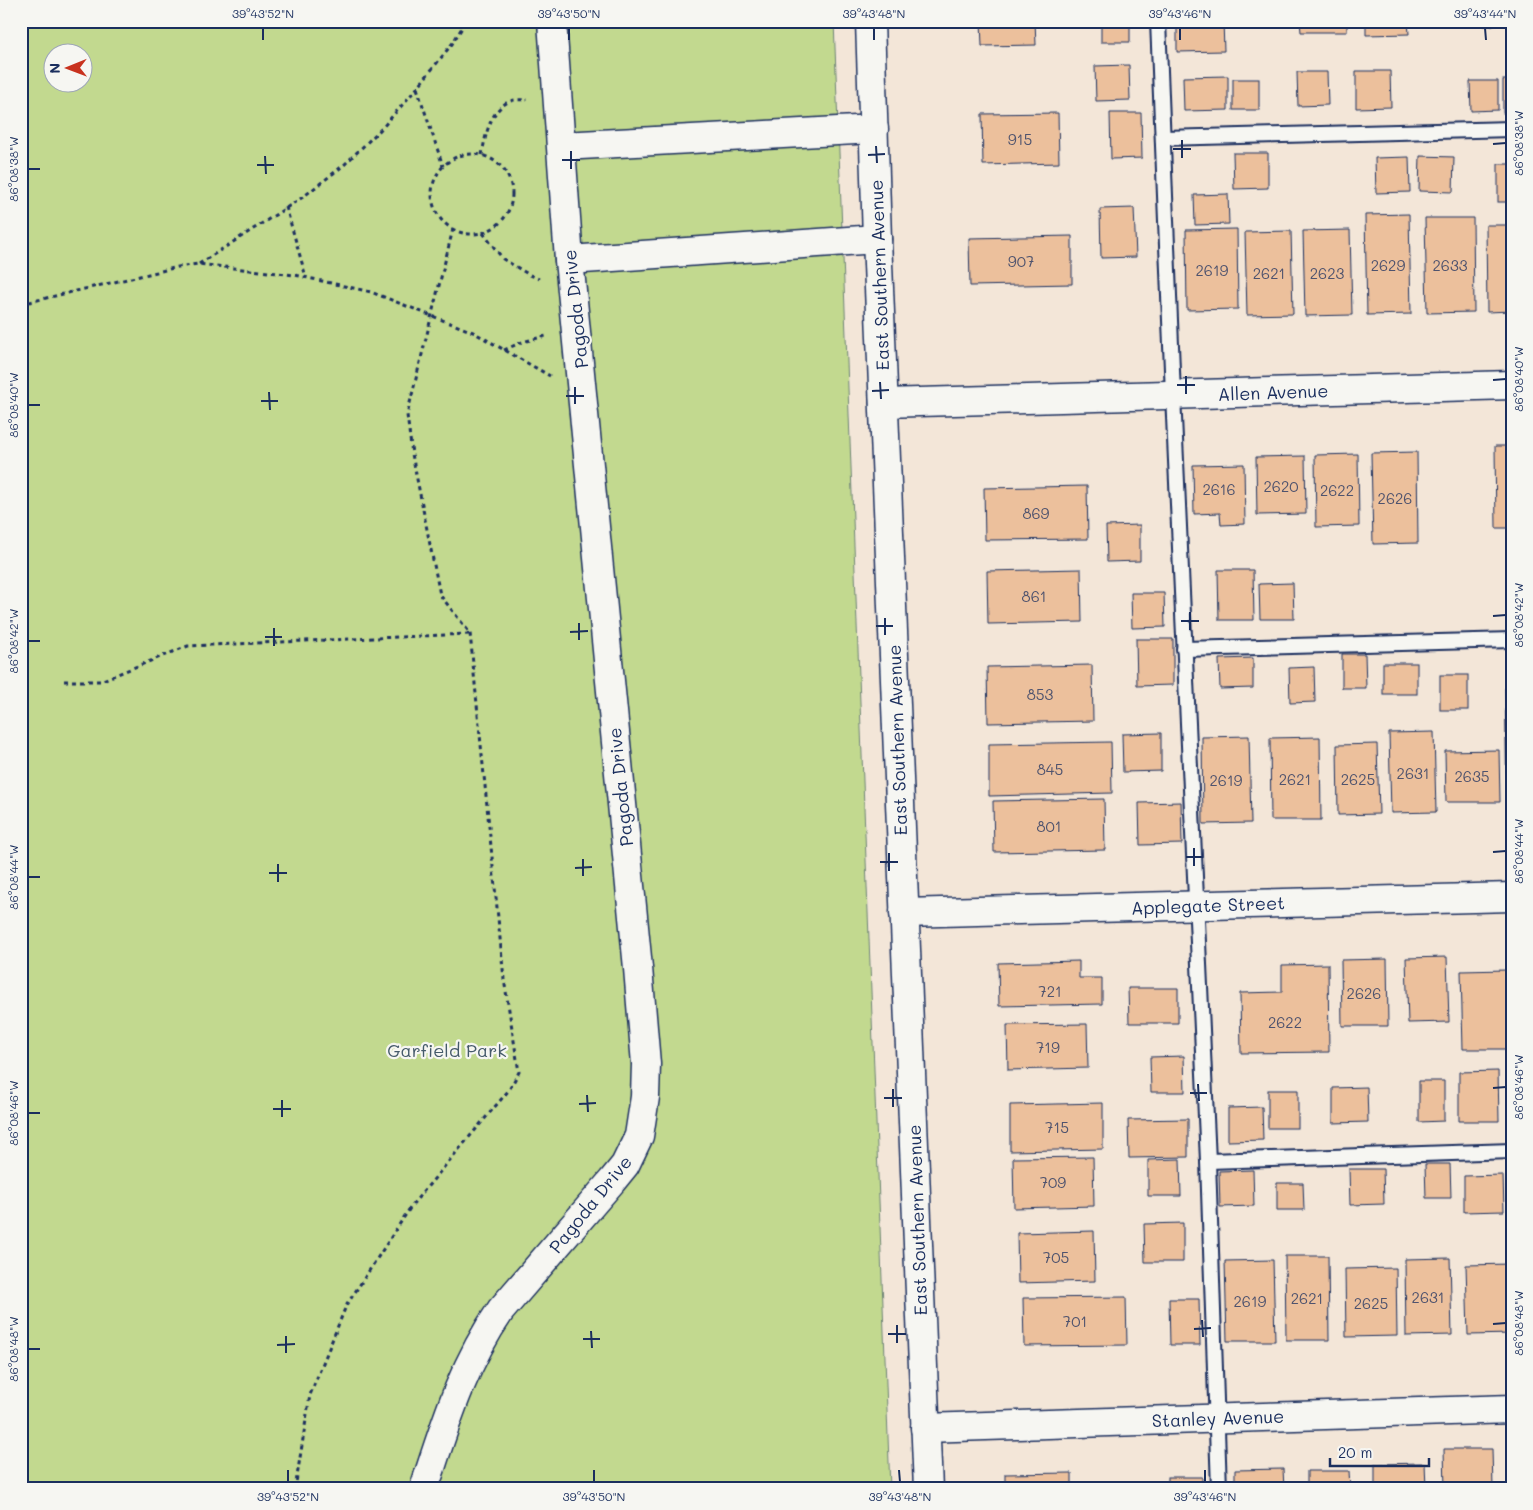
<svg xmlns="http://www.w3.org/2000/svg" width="1533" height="1510" font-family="Mali,sans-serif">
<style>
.green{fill:#c2d98f;stroke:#6e8476;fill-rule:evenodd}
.building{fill:#ecc09c;stroke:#1b2f5e}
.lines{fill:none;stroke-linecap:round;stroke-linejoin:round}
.service-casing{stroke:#1b2f5e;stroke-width:18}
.minor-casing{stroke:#1b2f5e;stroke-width:31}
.tertiary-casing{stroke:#1b2f5e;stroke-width:31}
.path{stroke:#1b2f5e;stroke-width:3;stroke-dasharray:4 4;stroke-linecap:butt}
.service{stroke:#f6f6f2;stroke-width:14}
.minor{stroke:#f6f6f2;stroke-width:28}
.tertiary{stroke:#f6f6f2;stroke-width:28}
.ticks{fill:none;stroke:#1b2f5e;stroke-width:2}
.labels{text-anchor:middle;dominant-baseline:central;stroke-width:4.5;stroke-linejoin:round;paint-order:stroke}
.number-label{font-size:15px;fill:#4f536e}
.street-label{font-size:18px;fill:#1b2f5e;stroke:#f6f6f2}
.park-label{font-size:18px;fill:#455a6a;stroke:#f6f6f2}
.neatline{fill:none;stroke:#1b2f5e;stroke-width:2}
.ticks-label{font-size:12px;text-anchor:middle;fill:#1b2f5e}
</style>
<rect width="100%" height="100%" fill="#f3e6d8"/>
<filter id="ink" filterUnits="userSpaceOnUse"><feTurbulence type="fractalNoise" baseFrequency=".02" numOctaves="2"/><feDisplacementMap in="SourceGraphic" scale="10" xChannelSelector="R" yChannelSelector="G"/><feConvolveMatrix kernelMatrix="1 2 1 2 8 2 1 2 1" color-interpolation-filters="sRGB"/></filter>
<g filter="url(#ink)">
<path class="green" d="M 21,21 L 834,21 L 890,1489 L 21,1489 ZM 52,52 L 82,52 L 82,82 L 52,82 Z"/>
<g class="building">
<polygon points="981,21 1035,21 1036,45 982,46"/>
<rect x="1101" y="21" width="29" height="21"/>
<polygon points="1177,21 1223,21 1224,51 1177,52"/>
<rect x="1246" y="21" width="44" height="4"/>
<polygon points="1300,21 1347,21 1347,32 1301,32"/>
<polygon points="1366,21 1408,21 1409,34 1366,35"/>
<polygon points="1423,21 1470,21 1470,24 1423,25"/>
<polygon points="1484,21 1512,21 1512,25 1484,26"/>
<polygon points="1129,65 1130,100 1096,101 1095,66"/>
<polygon points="1356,71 1390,71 1391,107 1356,108"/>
<polygon points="1297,72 1327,72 1328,105 1298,106"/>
<polygon points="1228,76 1228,110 1184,111 1183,77"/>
<rect x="1233" y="79" width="26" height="31"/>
<rect x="1503" y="80" width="9" height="33"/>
<polygon points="1470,81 1498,81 1498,110 1471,111"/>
<polygon points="1058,113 1059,163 983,165 982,114"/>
<polygon points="1110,113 1141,113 1142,158 1111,159"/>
<polygon points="1233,153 1268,153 1268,188 1234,189"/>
<polygon points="1420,156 1454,157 1453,192 1419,191"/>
<polygon points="1409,157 1410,192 1376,193 1375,158"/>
<rect x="1498" y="164" width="14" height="38"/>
<polygon points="1228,194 1229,224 1195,225 1194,195"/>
<polygon points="1134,208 1136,257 1101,258 1100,209"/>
<polygon points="1409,214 1411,314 1367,315 1365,215"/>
<polygon points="1425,218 1473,218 1474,312 1427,313"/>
<polygon points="1486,225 1512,225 1512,311 1487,312"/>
<polygon points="1237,229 1238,309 1187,310 1186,230"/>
<polygon points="1350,230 1352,315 1305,316 1303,231"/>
<polygon points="1291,231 1293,314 1247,315 1245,232"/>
<polygon points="1072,236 1072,284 970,286 969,238"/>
<polygon points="1495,446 1512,446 1512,528 1496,528"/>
<polygon points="1417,452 1418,543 1373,544 1371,453"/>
<polygon points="1358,454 1359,526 1316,527 1315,455"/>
<polygon points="1305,456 1306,514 1257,515 1256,457"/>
<polygon points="1244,464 1245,524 1221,525 1220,513 1194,514 1193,465"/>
<polygon points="1087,486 1088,539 985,540 984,488"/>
<polygon points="1140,525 1140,561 1107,562 1106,526"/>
<polygon points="1081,569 1082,622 988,624 987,571"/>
<polygon points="1218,570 1253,570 1254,620 1219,620"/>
<polygon points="1509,571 1512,571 1512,606 1510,606"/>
<polygon points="1293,583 1294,619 1260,619 1259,584"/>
<polygon points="1131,593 1164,593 1165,627 1132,628"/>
<polygon points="1136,639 1173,639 1173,685 1137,686"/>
<polygon points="1342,654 1365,654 1366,688 1342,688"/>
<polygon points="1253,658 1253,688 1220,689 1219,659"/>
<rect x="1383" y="663" width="34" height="31"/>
<polygon points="1092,665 1093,721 988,723 987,667"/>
<polygon points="1314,667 1315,702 1290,703 1289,668"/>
<rect x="1440" y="675" width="28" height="35"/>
<polygon points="1505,688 1512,688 1512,808 1507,808"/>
<polygon points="1434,732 1436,812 1391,813 1389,733"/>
<polygon points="1161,733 1161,771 1123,772 1122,734"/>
<polygon points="1249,736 1251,823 1203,824 1202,737"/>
<polygon points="1320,737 1321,820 1271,820 1270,738"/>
<polygon points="1111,742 1112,793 989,796 989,744"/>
<polygon points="1377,744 1379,814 1338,815 1337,745"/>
<polygon points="1499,750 1500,802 1446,802 1445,751"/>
<polygon points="1104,799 1105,850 994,852 993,801"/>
<polygon points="1181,802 1182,844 1140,845 1139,803"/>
<polygon points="1447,957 1449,1022 1408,1023 1406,958"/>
<polygon points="1387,959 1388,1026 1342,1026 1341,960"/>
<polygon points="1079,961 1079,978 1102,978 1102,1004 999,1006 998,963"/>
<polygon points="1328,964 1329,1052 1241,1053 1240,993 1282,992 1282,965"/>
<polygon points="1507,970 1509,1049 1463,1049 1461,971"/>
<polygon points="1128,988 1178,988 1178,1023 1129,1023"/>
<polygon points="1087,1024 1088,1068 1008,1070 1007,1025"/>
<polygon points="1184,1056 1185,1092 1151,1092 1150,1057"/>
<polygon points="1498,1071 1499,1121 1459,1121 1459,1072"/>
<polygon points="1419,1081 1444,1081 1444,1121 1419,1122"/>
<polygon points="1367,1087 1368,1122 1333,1123 1333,1088"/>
<rect x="1268" y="1090" width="30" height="38"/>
<polygon points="1103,1103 1103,1149 1010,1151 1010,1105"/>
<polygon points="1262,1107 1263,1140 1228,1141 1228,1108"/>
<polygon points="1188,1119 1188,1157 1129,1158 1128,1120"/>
<polygon points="1093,1157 1094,1206 1014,1208 1013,1158"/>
<polygon points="1180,1159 1181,1196 1148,1196 1148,1160"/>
<polygon points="1425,1164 1450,1164 1451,1198 1426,1198"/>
<polygon points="1349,1169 1383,1169 1384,1204 1350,1205"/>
<polygon points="1253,1170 1254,1206 1220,1207 1219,1171"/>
<polygon points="1503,1175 1504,1211 1464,1212 1464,1176"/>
<polygon points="1277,1183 1303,1183 1304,1210 1277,1210"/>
<polygon points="1183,1223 1183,1262 1145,1262 1144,1224"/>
<polygon points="1094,1231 1095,1281 1018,1283 1017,1233"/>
<polygon points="1285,1256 1328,1256 1329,1340 1286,1340"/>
<polygon points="1450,1258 1452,1335 1406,1336 1405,1259"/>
<polygon points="1273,1260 1275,1341 1227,1341 1225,1261"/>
<polygon points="1510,1264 1512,1334 1468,1335 1466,1265"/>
<polygon points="1396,1268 1397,1336 1346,1337 1345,1269"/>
<polygon points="1126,1297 1127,1345 1024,1346 1023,1298"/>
<polygon points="1169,1299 1199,1299 1200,1345 1170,1345"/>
<polygon points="1444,1449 1492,1449 1493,1489 1445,1489"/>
<polygon points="1425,1463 1426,1489 1375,1489 1375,1464"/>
<polygon points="1283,1469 1284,1489 1235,1489 1235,1470"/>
<polygon points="1307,1471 1349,1471 1350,1489 1307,1489"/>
<polygon points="1072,1473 1072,1489 1005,1489 1005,1474"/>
<rect x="1168" y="1477" width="34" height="12"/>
</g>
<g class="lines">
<g class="service-casing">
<g id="service">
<polyline points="1158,21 1173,395 1208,1161 1219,1489"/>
<polyline points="1163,138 1512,129"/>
<polyline points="1184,649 1512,640"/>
<polyline points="1208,1161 1512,1151"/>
</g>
</g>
<g class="minor-casing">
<g id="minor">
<polyline points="562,146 874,129"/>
<polyline points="569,260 877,239"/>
<polyline points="884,403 1512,385"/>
<polyline points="904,913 1512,897"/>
<polyline points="925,1428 1512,1409"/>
<path d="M 424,1489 C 445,1425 462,1366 501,1310 L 612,1181 L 625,1165 L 639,1136 L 645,1097 L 646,1064 L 638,968 L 569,260 L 552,21"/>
</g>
</g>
<g class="tertiary-casing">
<polyline id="tertiary" points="870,21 877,239 928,1489"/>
</g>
<g class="path">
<polyline points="417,88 443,166"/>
<circle cx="472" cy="194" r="40"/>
<path d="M 482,155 C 485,137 490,108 511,101 C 515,99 522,100 527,100"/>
<polyline points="286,207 306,277"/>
<polyline points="483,233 503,259 528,274 539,279"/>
<polyline points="199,264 303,197 344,165 383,127 417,88 452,44 466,21"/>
<polyline points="21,304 178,267 198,264 295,275 371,292 473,332 550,376"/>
<polyline points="504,350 522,342 546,336"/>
<polyline points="64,681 100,681 188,646 469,634"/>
<polyline points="295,1489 310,1395 346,1306 412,1205 509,1090 519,1072 504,979 470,633 440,595 412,454 407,415 453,229"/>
</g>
<use href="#service" class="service"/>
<use href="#minor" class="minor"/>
<use href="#tertiary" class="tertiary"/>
</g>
</g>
<path class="ticks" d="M 263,28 L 263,40M 569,28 L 569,40M 874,28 L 874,40M 1180,28 L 1180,40M 1485,28 L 1486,40M 1182,140 L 1182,158M 1493,144 L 1506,143M 876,146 L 877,163M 1173,149 L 1191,149M 571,151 L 571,169M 868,155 L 885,154M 265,156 L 266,174M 562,160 L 580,160M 257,165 L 274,165M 28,169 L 40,169M 1186,376 L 1186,394M 1493,380 L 1506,379M 880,382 L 881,399M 1177,385 L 1195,385M 575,387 L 575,404M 872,391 L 889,390M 269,392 L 270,410M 566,396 L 584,396M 261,401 L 278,401M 28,405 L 40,405M 1190,612 L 1190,630M 1493,616 L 1506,615M 885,618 L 885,635M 1181,621 L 1199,621M 579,623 L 579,640M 876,626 L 893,626M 274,628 L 274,646M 570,632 L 588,631M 265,637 L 282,637M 28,641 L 40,641M 1194,848 L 1194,866M 1493,852 L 1506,851M 889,853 L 889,871M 1186,857 L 1203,857M 583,859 L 583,876M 880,862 L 898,862M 278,864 L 278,882M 575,868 L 592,867M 269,873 L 287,873M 28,877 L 40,877M 1198,1084 L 1199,1101M 1493,1088 L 1506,1087M 893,1089 L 893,1107M 1190,1093 L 1207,1093M 587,1095 L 588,1112M 884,1098 L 902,1098M 282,1100 L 282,1117M 579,1104 L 596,1103M 273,1109 L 291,1109M 28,1113 L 40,1113M 1202,1320 L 1203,1337M 1493,1324 L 1506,1323M 897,1325 L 897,1343M 1194,1329 L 1211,1328M 591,1331 L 592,1348M 888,1334 L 906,1334M 286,1336 L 286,1353M 583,1339 L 600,1339M 277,1345 L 295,1344M 28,1349 L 40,1349M 288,1470 L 288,1482M 594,1470 L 594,1482M 899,1470 L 900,1482M 1205,1470 L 1205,1482"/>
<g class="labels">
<g class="number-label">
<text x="1020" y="139">915</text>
<text x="1021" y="261">907</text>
<text x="1388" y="265">2629</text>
<text x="1450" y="265">2633</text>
<text x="1212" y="270">2619</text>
<text x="1269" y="273">2621</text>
<text x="1327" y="273">2623</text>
<text x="1281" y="486">2620</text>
<text x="1219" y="489">2616</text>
<text x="1337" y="490">2622</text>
<text x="1395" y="498">2626</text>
<text x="1036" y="513">869</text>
<text x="1034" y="596">861</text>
<text x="1040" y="694">853</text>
<text x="1050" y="769">845</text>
<text x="1413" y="773">2631</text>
<text x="1472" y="776">2635</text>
<text x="1295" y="779">2621</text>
<text x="1358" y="779">2625</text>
<text x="1226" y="780">2619</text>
<text x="1049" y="826">801</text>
<text x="1050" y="991">721</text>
<text x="1364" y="993">2626</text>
<text x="1285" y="1022">2622</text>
<text x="1048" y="1047">719</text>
<text x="1057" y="1127">715</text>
<text x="1053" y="1182">709</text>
<text x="1056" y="1257">705</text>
<text x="1428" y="1297">2631</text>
<text x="1307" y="1298">2621</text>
<text x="1250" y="1301">2619</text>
<text x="1371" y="1303">2625</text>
<text x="1075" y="1321">701</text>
</g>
<g class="street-label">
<text transform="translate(879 275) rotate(-92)">East Southern Avenue</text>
<text transform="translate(575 309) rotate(-96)">Pagoda Drive</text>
<text transform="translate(1273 392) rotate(-2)">Allen Avenue</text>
<text transform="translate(897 740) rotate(-92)">East Southern Avenue</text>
<text transform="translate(620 787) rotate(-96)">Pagoda Drive</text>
<text transform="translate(1208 905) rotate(-2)">Applegate Street</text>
<text transform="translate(590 1204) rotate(-51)">Pagoda Drive</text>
<text transform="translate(917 1220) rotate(-92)">East Southern Avenue</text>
<text transform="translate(1218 1418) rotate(-2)">Stanley Avenue</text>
</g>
<g class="park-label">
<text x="447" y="1050">Garfield Park</text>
</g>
</g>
<rect width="1533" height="1510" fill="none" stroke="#f6f6f2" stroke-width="55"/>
<g transform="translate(68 68) rotate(269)"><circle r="24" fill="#f6f6f2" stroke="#9ea6b7"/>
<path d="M0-4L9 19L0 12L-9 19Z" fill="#c8321e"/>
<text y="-8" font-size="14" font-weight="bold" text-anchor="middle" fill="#1b2f5e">N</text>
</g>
<path d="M1330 1458v8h99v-8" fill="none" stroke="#1b2f5e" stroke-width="2.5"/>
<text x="1338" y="1458" font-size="15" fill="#1b2f5e" stroke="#f6f6f2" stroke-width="4" paint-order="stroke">20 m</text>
<rect x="28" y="28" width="1478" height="1454" class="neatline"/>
<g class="ticks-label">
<text x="263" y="18">39°43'52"N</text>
<text x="569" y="18">39°43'50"N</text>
<text x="874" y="18">39°43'48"N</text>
<text x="1180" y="18">39°43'46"N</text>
<text x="1485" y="18">39°43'44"N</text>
<text transform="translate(1519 143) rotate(-90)" y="4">86°08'38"W</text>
<text transform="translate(14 169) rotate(-90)" y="4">86°08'38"W</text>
<text transform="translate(1519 379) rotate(-90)" y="4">86°08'40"W</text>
<text transform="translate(14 405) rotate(-90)" y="4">86°08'40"W</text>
<text transform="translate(1519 615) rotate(-90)" y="4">86°08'42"W</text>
<text transform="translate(14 641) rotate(-90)" y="4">86°08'42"W</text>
<text transform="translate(1519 851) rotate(-90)" y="4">86°08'44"W</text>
<text transform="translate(14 877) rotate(-90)" y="4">86°08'44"W</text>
<text transform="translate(1519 1087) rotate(-90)" y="4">86°08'46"W</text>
<text transform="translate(14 1113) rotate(-90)" y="4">86°08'46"W</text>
<text transform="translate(1519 1323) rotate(-90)" y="4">86°08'48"W</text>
<text transform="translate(14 1349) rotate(-90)" y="4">86°08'48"W</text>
<text x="288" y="1501">39°43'52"N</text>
<text x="594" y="1501">39°43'50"N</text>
<text x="900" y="1501">39°43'48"N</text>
<text x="1205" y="1501">39°43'46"N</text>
</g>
</svg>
